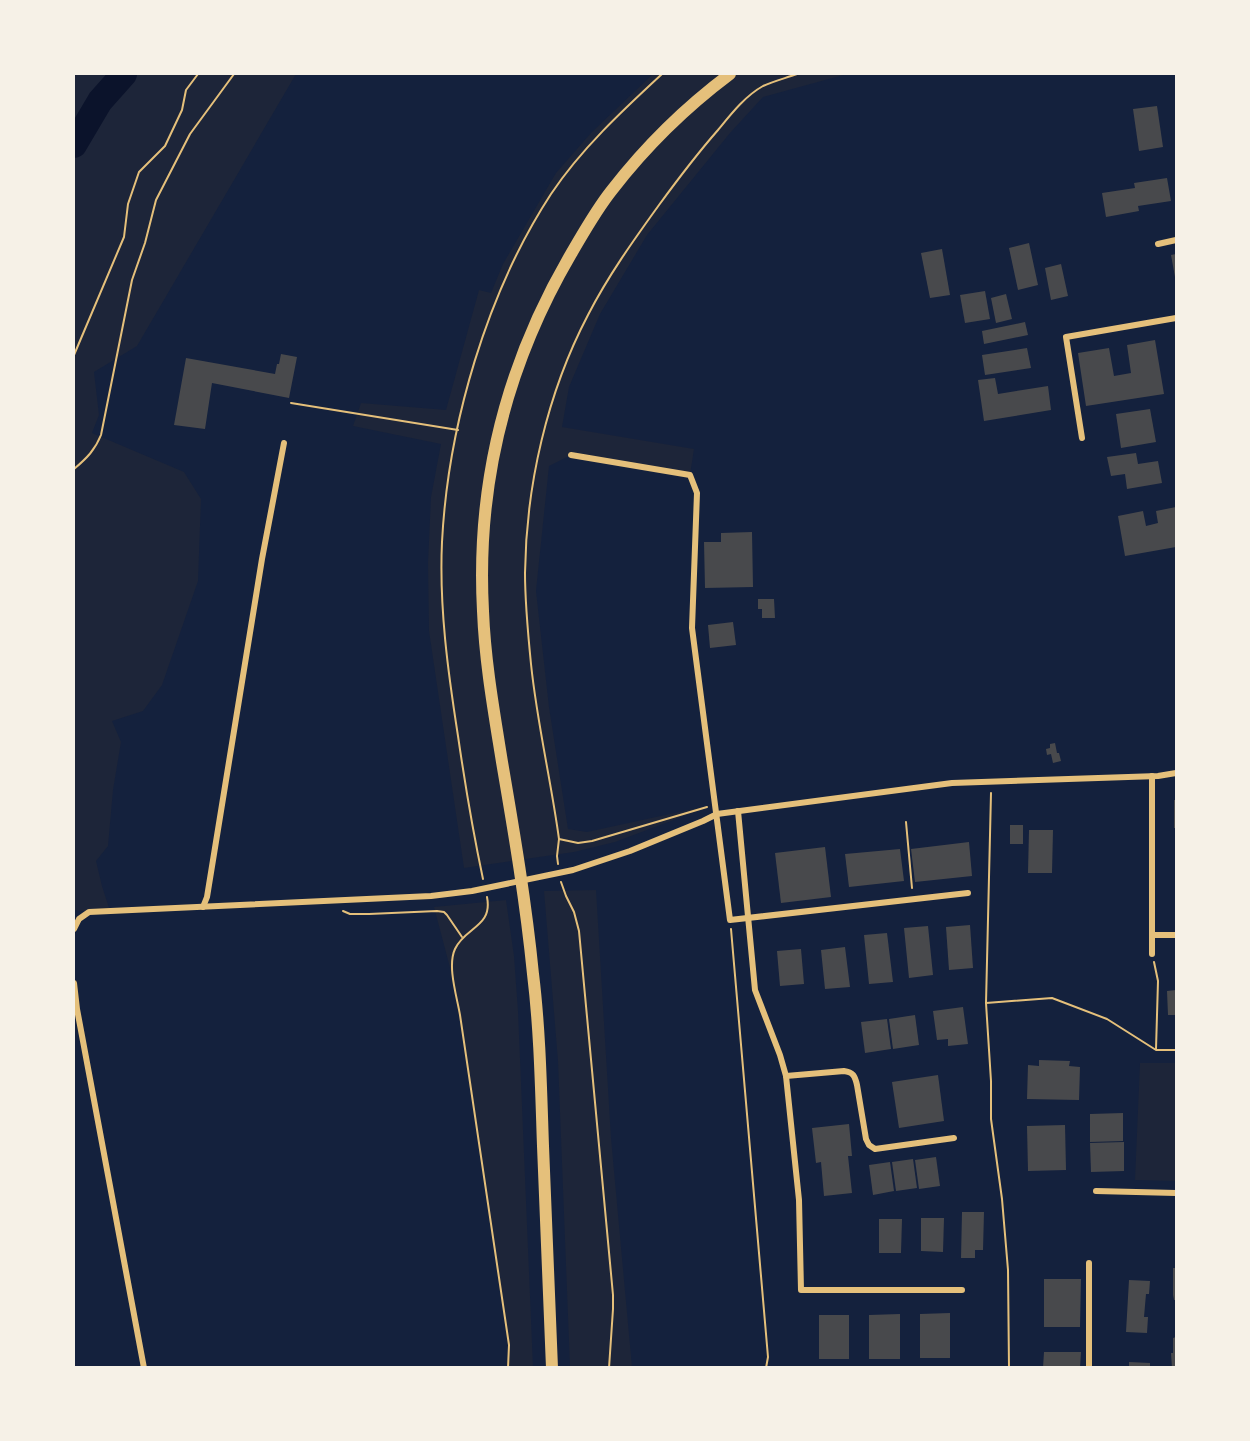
<svg xmlns="http://www.w3.org/2000/svg" width="1250" height="1441" font-family="Raleway,sans-serif">
<style>
.green{fill:#1d2539}
.lines{fill:none;stroke-linecap:round;stroke-linejoin:round}
.river{stroke:#0b132b;stroke-width:26}
.building{fill:#48494c}
.path{stroke:#e5c07b;stroke-width:2}
.minor{stroke:#e5c07b;stroke-width:6}
.primary{stroke:#e5c07b;stroke-width:12}
</style>
<rect width="100%" height="100%" fill="#14213d"/>
<g class="green">
<polygon points="74,74 296,74 137,346 94,372 99,415 92,433 184,472 201,499 198,581 162,685 143,711 112,721 121,742 113,790 108,846 96,861 102,886 110,911 89,912 74,910"/>
<polygon points="653,74 847,74 763,97 730,133 647,235 600,314 569,387 562,427 694,449 690,475 571,455 549,466 536,591 549,707 568,829 587,832 716,804 615,842 574,852 464,868 429,631 428,563 431,497 441,444 353,426 361,403 446,410 479,290 491,293 503,264 556,173 591,133"/>
<polygon points="596,890 611,1138 632,1367 570,1367 558,1061 544,891"/>
<polygon points="506,900 514,956 518,1011 533,1367 508,1367 509,1345 460,1015 453,979 434,907"/>
<polygon points="1140,1063 1176,1063 1176,1181 1135,1180"/>
</g>
<g class="lines">
<polyline class="river" points="74,145 100,101 124,74"/>
</g>
<g class="building">
<polygon points="1157,106 1163,147 1139,151 1133,109"/>
<polygon points="1167,178 1171,201 1138,206 1139,211 1106,217 1102,193 1135,188 1134,183"/>
<polygon points="1029,243 1038,285 1018,290 1009,248"/>
<polygon points="942,249 950,295 930,298 921,253"/>
<polygon points="1176,254 1176,277 1175,277 1171,255"/>
<polygon points="1061,264 1068,296 1051,300 1045,268"/>
<polygon points="985,291 990,319 965,323 960,295"/>
<polygon points="1006,294 1012,319 996,323 991,298"/>
<polygon points="1025,322 1028,335 984,344 982,331"/>
<polygon points="1155,340 1164,394 1086,406 1078,353 1109,348 1114,376 1131,373 1127,345"/>
<polygon points="1027,348 1031,368 985,375 982,355"/>
<polygon points="281,354 297,357 289,398 212,383 205,429 174,425 186,358 275,374 277,364 279,364"/>
<polygon points="995,378 998,394 1048,386 1051,410 984,421 978,380"/>
<polygon points="1150,409 1156,442 1121,448 1116,414"/>
<polygon points="1136,453 1138,464 1158,461 1162,483 1127,489 1125,474 1111,476 1107,457"/>
<polygon points="1176,507 1176,547 1125,556 1118,516 1143,511 1146,526 1158,523 1156,511"/>
<polygon points="752,532 753,587 705,588 704,542 721,542 721,533"/>
<polygon points="758,599 774,599 775,618 762,618 762,609 758,609"/>
<polygon points="733,622 736,645 710,648 708,625"/>
<polygon points="1055,743 1057,753 1059,753 1061,761 1053,763 1051,754 1047,755 1046,749 1050,748 1050,744"/>
<rect x="1174" y="800" width="2" height="28"/>
<rect x="1010" y="825" width="13" height="19"/>
<polygon points="1029,830 1053,830 1052,873 1028,873"/>
<polygon points="969,842 972,876 915,882 911,849"/>
<polygon points="825,847 831,897 781,903 775,853"/>
<polygon points="900,849 904,881 849,887 845,854"/>
<polygon points="970,925 973,968 949,970 946,927"/>
<polygon points="928,926 933,975 909,978 904,928"/>
<polygon points="887,933 893,982 869,984 864,935"/>
<polygon points="845,947 850,987 825,989 821,950"/>
<polygon points="801,949 804,984 780,986 777,951"/>
<polygon points="1176,990 1176,1015 1168,1015 1167,991"/>
<polygon points="963,1007 968,1044 948,1046 948,1039 937,1040 933,1011"/>
<polygon points="915,1015 919,1045 893,1049 889,1019"/>
<polygon points="887,1019 891,1049 865,1053 861,1022"/>
<polygon points="1039,1060 1070,1061 1069,1066 1080,1067 1079,1100 1027,1099 1028,1065 1039,1066"/>
<polygon points="938,1075 944,1121 899,1128 892,1082"/>
<polygon points="1123,1113 1123,1141 1090,1142 1090,1114"/>
<polygon points="849,1124 852,1156 848,1156 852,1193 824,1196 821,1162 816,1163 812,1128"/>
<polygon points="1065,1125 1066,1170 1028,1171 1027,1126"/>
<polygon points="1124,1142 1124,1171 1091,1172 1090,1143"/>
<polygon points="936,1157 940,1186 919,1189 915,1160"/>
<polygon points="913,1159 917,1188 896,1191 892,1162"/>
<polygon points="890,1162 894,1191 873,1195 869,1165"/>
<polygon points="962,1212 984,1212 983,1250 975,1250 975,1258 961,1258"/>
<polygon points="921,1218 944,1218 943,1252 921,1251"/>
<polygon points="879,1219 902,1219 901,1253 879,1253"/>
<polygon points="1173,1268 1176,1268 1176,1300 1174,1300 1173,1295"/>
<polygon points="1044,1279 1081,1279 1080,1327 1044,1327"/>
<polygon points="1129,1280 1150,1281 1149,1294 1146,1294 1144,1317 1148,1317 1147,1333 1126,1332"/>
<polygon points="950,1313 950,1358 920,1358 920,1314"/>
<polygon points="900,1314 900,1359 869,1359 869,1315"/>
<rect x="819" y="1315" width="30" height="44"/>
<polygon points="1176,1337 1176,1368 1172,1368 1171,1353 1173,1353 1173,1338"/>
<polygon points="1044,1352 1081,1352 1080,1368 1043,1368"/>
<polygon points="1129,1362 1150,1363 1150,1368 1129,1368"/>
</g>
<g class="lines">
<g class="path">
<polyline points="74,355 124,237 128,204 139,172 165,146 182,110 186,90 198,74"/>
<polyline points="291,403 458,430"/>
<path d="M 74,469 C 87,458 95,450 101,435 L 132,280 L 145,243 L 156,200 L 190,134 L 234,74"/>
<polyline points="991,793 986,1003 991,1081 991,1119 1002,1199 1008,1270 1009,1368"/>
<polyline points="906,822 912,888"/>
<polyline points="559,839 578,843 592,841 707,807"/>
<path d="M 558,864 L 557,856 L 559,839 C 551,780 537,723 531,664 C 528,634 525,604 525,573 C 526,486 547,393 588,315 C 608,276 633,241 659,205 C 678,179 697,154 718,130 C 731,114 745,96 763,86 C 774,81 786,78 797,74"/>
<path d="M 483,879 C 473,832 465,784 458,736 C 448,672 439,607 442,542 C 448,425 487,292 551,194 C 581,149 623,110 662,74"/>
<polyline points="561,882 566,896 574,912 579,931 613,1295 613,1309 609,1368"/>
<path d="M 487,897 C 493,927 465,927 455,949 C 447,966 457,997 460,1015 L 509,1345 L 508,1368"/>
<polyline points="343,911 350,914 369,914 437,911 444,912 447,915 462,937"/>
<polyline points="731,929 768,1357 766,1368"/>
<polyline points="1154,962 1158,981 1156,1049"/>
<polyline points="986,1003 1052,998 1107,1019 1156,1050 1176,1050"/>
</g>
<g class="minor">
<polyline points="1158,244 1176,240"/>
<polyline points="1082,438 1066,337 1176,318"/>
<polyline points="571,455 690,475 697,493 692,628 730,920 968,893"/>
<polyline points="1152,776 1152,954"/>
<polyline points="738,811 755,990 780,1055 786,1076 799,1200 801,1290 962,1290"/>
<polyline points="203,907 207,897 262,559 284,443"/>
<polyline points="74,929 79,919 89,912 431,896 472,891 573,870 630,851 703,821 717,814 952,783 1158,776 1176,773"/>
<polyline points="1153,935 1176,935"/>
<polyline points="74,983 77,1009 144,1368"/>
<path d="M 786,1076 L 844,1071 C 853,1072 855,1076 857,1085 L 866,1139 L 869,1145 L 875,1149 L 954,1138"/>
<polyline points="1096,1191 1176,1193"/>
<polyline points="1089,1368 1089,1263"/>
</g>
<path class="primary" d="M 552,1368 C 549,1294 546,1220 543,1146 C 541,1089 540,1031 533,974 C 526,903 514,832 502,762 C 494,712 485,662 483,611 C 476,482 506,365 571,254 C 584,232 596,210 612,190 C 646,146 686,107 730,74"/>
</g>
<rect width="1250" height="1441" fill="none" stroke="#f6f1e7" stroke-width="150"/>
</svg>
